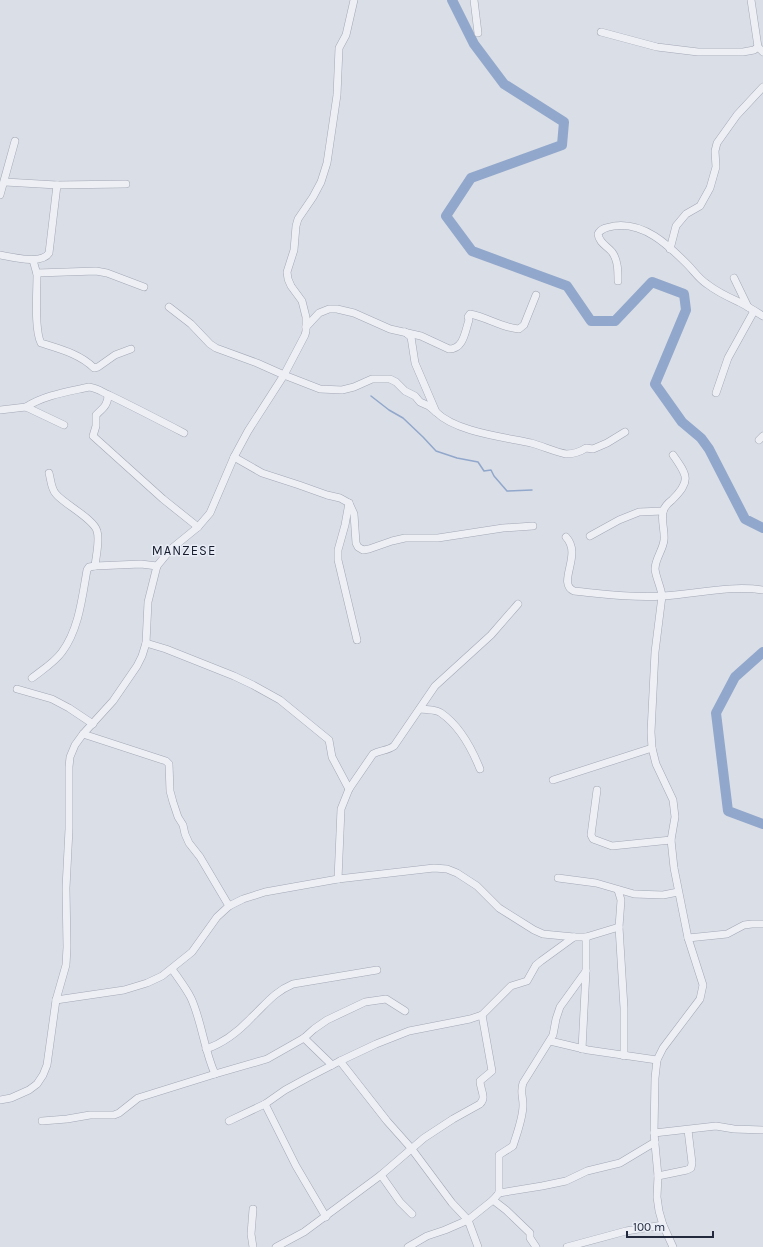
<svg xmlns="http://www.w3.org/2000/svg" width="763" height="1247" font-family="Karla,sans-serif">
<style>
.lines{fill:none;stroke-linecap:round;stroke-linejoin:round}
.stream{stroke:#91a7cb;stroke-width:1.5}
.river{stroke:#91a7cb;stroke-width:10}
.minor-casing{stroke:#a3a8b4;stroke-width:8}
.minor{stroke:#edeff5;stroke-width:7}
.labels{text-anchor:middle;dominant-baseline:central;stroke-width:3;stroke-linejoin:round;paint-order:stroke}
.quarter-label{font-size:13px;letter-spacing:1px;fill:#161c2e;stroke:#e9edf5}
</style>
<rect width="100%" height="100%" fill="#dadee7"/>
<g class="lines">
<polyline class="stream" points="371,396 389,410 403,418 423,437 436,451 457,458 478,462 484,471 491,470 494,476 507,491 532,490"/>
<g class="river">
<polyline points="452,0 474,44 504,84 564,122 562,145 471,178 446,216 472,251 567,286 591,321 615,321 652,282 684,294 686,310 655,384 682,422 701,438 709,449 745,519 763,528"/>
<polyline points="763,652 735,677 716,713 728,811 763,824"/>
</g>
<g class="minor-casing">
<g id="minor">
<polyline points="474,0 478,33"/>
<polyline points="751,0 758,47 763,52"/>
<polyline points="601,32 657,47 698,52 743,52 754,50 758,47"/>
<polyline points="5,182 57,185 126,184"/>
<polyline points="0,195 15,141"/>
<polyline points="670,249 676,226 686,214 700,206 710,188 716,167 715,151 717,143 737,115 763,87"/>
<path d="M 0,255 C 12,257 42,265 49,253 L 57,185"/>
<path d="M 33,260 C 34,264 36,270 37,275 C 37,291 34,330 41,343 C 60,349 80,354 94,368 L 98,367 L 115,355 L 131,349"/>
<polyline points="37,273 96,271 107,273 144,287"/>
<polyline points="734,278 748,307"/>
<path d="M 618,281 C 618,271 618,260 612,252 C 607,246 599,243 598,234 C 601,228 608,227 614,226 C 644,222 667,244 687,264 C 694,271 699,279 707,284 C 717,292 728,297 739,302 C 747,306 755,311 763,316"/>
<polyline points="169,307 191,324 210,344 216,348 257,363 284,375 320,389 342,390 354,387 372,379 390,379 396,382 405,391 415,396 420,402 429,406 436,412"/>
<path d="M 306,327 L 319,313 L 329,309 L 337,309 L 354,313 L 390,329 L 421,336 L 449,349 C 464,349 465,331 469,320 L 468,317 L 470,314 C 487,317 502,328 519,329 L 524,325 L 536,295"/>
<path d="M 405,332 L 411,337 L 415,363 L 436,412 C 456,432 504,437 531,443 C 542,446 556,452 566,454 C 574,454 580,452 586,448 L 593,449 L 607,443 L 625,432"/>
<polyline points="716,393 728,358 754,311"/>
<path d="M 108,395 C 108,405 103,408 96,415 L 96,426 L 93,436 L 163,499 L 198,527"/>
<path d="M 26,407 C 45,395 67,392 89,387 C 97,388 102,392 109,395 C 134,407 159,420 184,433"/>
<polyline points="0,410 26,407 64,425"/>
<polyline points="759,440 763,436"/>
<polyline points="234,457 262,473 299,485 327,495 340,498 349,503 354,514 356,543 358,547 363,550 369,549 392,541 405,538 438,538 503,528 533,526"/>
<path d="M 49,473 C 51,480 51,489 56,494 C 64,504 94,519 97,531 C 100,540 96,556 95,566"/>
<polyline points="349,503 345,525 338,550 338,560 357,640"/>
<polyline points="590,536 619,520 639,512 663,511"/>
<path d="M 566,537 C 583,555 556,583 574,591 C 603,594 633,598 663,596 C 697,594 729,585 763,590"/>
<polyline points="146,643 166,649 234,676 253,685 280,700 329,740 332,757 349,789"/>
<path d="M 32,678 C 42,670 54,663 62,652 C 79,629 82,598 87,570 L 89,567 L 95,566 L 141,564 L 157,566"/>
<polyline points="17,689 52,699 69,708 93,724"/>
<path d="M 420,709 C 427,710 436,709 441,713 C 460,726 472,749 480,769"/>
<polyline points="83,734 166,761 169,764 170,791 173,802 178,817 183,825 185,834 189,843 200,857 229,906"/>
<polyline points="553,780 652,748"/>
<polyline points="597,790 591,835 593,839 612,846 671,840"/>
<polyline points="558,878 596,883 634,894 663,895 678,892"/>
<path d="M 338,879 L 341,809 L 349,789 L 373,754 C 380,750 387,751 394,746 L 435,686 L 491,635 L 518,604"/>
<polyline points="618,890 621,900 619,927 624,1008 624,1056"/>
<polyline points="688,938 727,934 744,925 752,924 763,924"/>
<path d="M 172,969 C 178,978 186,988 191,998 C 202,1022 204,1050 215,1074 L 267,1059 L 304,1038 L 314,1029 L 327,1020 L 365,1002 L 386,999 L 405,1011"/>
<polyline points="56,1000 124,990 147,983 162,976 192,952 217,917 229,906 243,899 265,892 338,879 434,868 447,869 457,873 477,886 499,908 534,930 543,934 574,937 586,937 619,927"/>
<polyline points="304,1038 332,1065"/>
<polyline points="550,1041 588,1050 657,1060"/>
<path d="M 206,1049 C 224,1043 239,1031 252,1017 C 266,1004 274,992 293,984 L 377,970"/>
<polyline points="582,1049 586,971 586,937"/>
<polyline points="340,1061 387,1121 411,1148 452,1203 468,1220 478,1247"/>
<polyline points="0,1100 11,1098 29,1090 37,1084 43,1075 47,1065 56,1000 66,965 67,947 66,888 69,829 69,767 70,757 75,745 83,734 113,701 137,666 142,656 146,643 148,602 157,566 171,549 198,527 210,513 234,457 248,431 284,375 305,335 306,331 306,317 302,301 291,286 288,279 287,272 294,250 296,226 298,219 313,197 321,182 327,163 337,95 339,48 346,35 354,0"/>
<polyline points="265,1104 296,1166 326,1217"/>
<polyline points="42,1121 67,1119 90,1115 114,1115 119,1113 138,1098 215,1074"/>
<polyline points="229,1121 265,1104 285,1090 307,1078 340,1061 376,1044 409,1031 470,1019 482,1015 511,986 527,981 536,965 541,961 574,937"/>
<polyline points="654,1133 716,1126 734,1129 763,1130"/>
<polyline points="381,1175 400,1202 412,1214"/>
<polyline points="658,1176 687,1170 691,1168 692,1163 688,1130"/>
<polyline points="499,1193 542,1186 566,1181 587,1171 620,1163 655,1142"/>
<polyline points="493,1200 506,1210 530,1233 530,1238 536,1247"/>
<polyline points="253,1209 251,1234 253,1247"/>
<path d="M 276,1247 L 304,1232 L 381,1175 L 424,1138 L 453,1119 L 480,1104 C 487,1097 480,1090 480,1081 L 492,1071 L 482,1015"/>
<path d="M 408,1247 L 427,1236 L 445,1230 L 468,1220 L 493,1200 L 499,1193 L 499,1155 L 513,1146 C 517,1133 523,1118 523,1105 C 523,1096 520,1092 523,1083 L 553,1035 L 556,1019 L 560,1007 L 586,971"/>
<polyline points="567,1247 626,1231 663,1225"/>
<path d="M 673,1247 L 663,1225 L 659,1211 L 657,1197 L 658,1176 L 654,1133 L 655,1078 L 657,1060 L 663,1048 L 700,999 L 703,985 L 688,938 L 674,868 L 671,840 L 675,817 L 673,800 L 656,764 L 652,748 L 651,732 L 655,652 L 662,596 C 661,587 656,578 655,569 C 655,559 663,550 664,540 C 665,531 661,521 663,512 C 664,507 668,503 672,500 C 691,481 688,476 673,455"/>
</g>
</g>
<use href="#minor" class="minor"/>
</g>
<g class="labels">
<g class="quarter-label">
<text x="184" y="550">MANZESE</text>
</g>
</g>
<path d="M627 1231v6h86v-6" fill="none" stroke="#232a3e" stroke-width="2"/>
<text x="633" y="1231" font-size="12" fill="#232a3e" stroke="#e9edf5" stroke-width="3" paint-order="stroke">100 m</text>
</svg>
